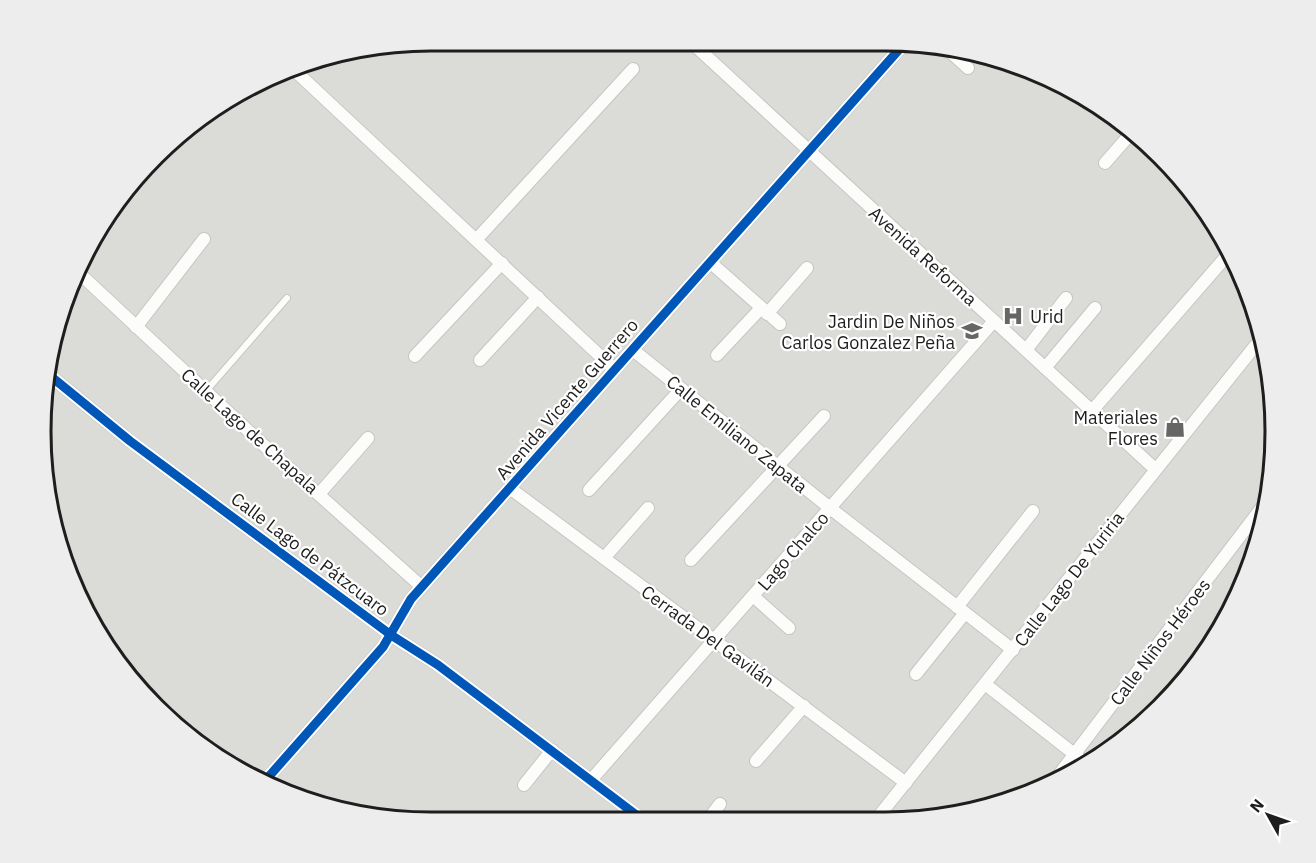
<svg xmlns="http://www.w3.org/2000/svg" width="1316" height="863" font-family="'IBM Plex Sans',sans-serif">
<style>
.residential{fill:#dbdbd8}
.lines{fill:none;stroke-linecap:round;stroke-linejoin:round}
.service-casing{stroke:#c5c5c3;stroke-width:8}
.minor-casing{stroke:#c5c5c3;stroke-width:14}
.service{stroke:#fcfcfb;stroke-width:6}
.minor{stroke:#fcfcfb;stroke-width:12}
.cycleway-casing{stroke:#fff;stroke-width:13}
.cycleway{stroke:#0057b8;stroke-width:9}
.labels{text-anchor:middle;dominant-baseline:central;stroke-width:4.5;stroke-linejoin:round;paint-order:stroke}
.street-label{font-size:18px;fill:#1e1e1e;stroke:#fff}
.poi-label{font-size:18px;fill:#1e1e1e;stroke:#fff;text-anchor:end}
.rim{fill:none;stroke:#1e1e1e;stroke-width:3}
</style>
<rect width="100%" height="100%" fill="#ecece7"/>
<polygon class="residential" points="432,41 936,44 1057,81 1142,137 1194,193 1235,258 1262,330 1275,406 1272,482 1255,557 1223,627 1179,689 1122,742 1057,782 985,809 910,822 381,819 282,793 174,726 106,648 54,532 41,406 61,305 122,193 214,107 306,61"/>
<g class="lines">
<g class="service-casing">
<g id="service">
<polyline points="206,391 287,298"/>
<polyline points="1100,754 1101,755"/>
</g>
</g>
<g class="minor-casing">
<g id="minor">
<polyline points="691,42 1155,469"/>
<polyline points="944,46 968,68"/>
<polyline points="292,68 614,369"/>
<polyline points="1105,163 1133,131"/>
<polyline points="476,240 633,69"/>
<polyline points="710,262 780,324"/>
<polyline points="79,273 270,451 422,587"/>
<polyline points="767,314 807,268"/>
<polyline points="136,327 204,239"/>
<polyline points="633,350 830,508 1013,650"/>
<polyline points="1026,350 1066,298"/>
<polyline points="717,355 761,308"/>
<polyline points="415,356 502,263"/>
<polyline points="480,360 538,297"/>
<polyline points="1045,368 1095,308"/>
<polyline points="48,374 130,441 391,635 438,665 643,820"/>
<polyline points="1091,412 1231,251"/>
<polyline points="511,489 906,783"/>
<polyline points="589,490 681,389"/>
<polyline points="319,494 368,438"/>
<polyline points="604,558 648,508"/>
<polyline points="691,560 824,416"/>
<polyline points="753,596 789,628"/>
<polyline points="957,607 1033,511"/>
<polyline points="916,674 965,613"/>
<polyline points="985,684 1087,764"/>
<polyline points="756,761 804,706"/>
<polyline points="591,780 994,321"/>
<polyline points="264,782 383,647 411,599 904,44"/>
<polyline points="524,785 552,750"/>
<polyline points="1051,785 1269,498"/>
<polyline points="707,821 720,804"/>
<polyline points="874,822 1263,336"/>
</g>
</g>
<use href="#service" class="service"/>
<use href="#minor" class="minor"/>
<g class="cycleway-casing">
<g id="cycleway">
<polyline points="48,374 130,441 391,635 438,665 643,820"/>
<polyline points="264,782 383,647 411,599 904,44"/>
</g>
</g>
<use href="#cycleway" class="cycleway"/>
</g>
<defs>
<g id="hospital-bare" transform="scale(1.62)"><path d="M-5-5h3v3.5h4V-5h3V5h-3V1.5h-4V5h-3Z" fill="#666664" stroke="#fff" stroke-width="2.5" paint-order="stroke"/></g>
<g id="school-bare" transform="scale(1.62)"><path d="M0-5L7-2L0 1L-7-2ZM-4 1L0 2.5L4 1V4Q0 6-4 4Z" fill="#666664" stroke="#fff" stroke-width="2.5" paint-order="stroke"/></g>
<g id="shop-bare" transform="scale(1.62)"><path d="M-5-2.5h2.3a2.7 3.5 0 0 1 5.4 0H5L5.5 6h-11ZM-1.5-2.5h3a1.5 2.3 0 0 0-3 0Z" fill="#666664" stroke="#fff" stroke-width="2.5" paint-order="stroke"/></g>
</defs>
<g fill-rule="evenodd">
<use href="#hospital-bare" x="1013" y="316"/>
<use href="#school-bare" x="972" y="331"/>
<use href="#shop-bare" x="1175" y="427"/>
</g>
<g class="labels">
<g class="street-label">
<text transform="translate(923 256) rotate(42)">Avenida Reforma</text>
<text transform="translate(567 399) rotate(-49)">Avenida Vicente Guerrero</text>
<text transform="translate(250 431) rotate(42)">Calle Lago de Chapala</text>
<text transform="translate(737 434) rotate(39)">Calle Emiliano Zapata</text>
<text transform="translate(793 551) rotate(-49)">Lago Chalco</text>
<text transform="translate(310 554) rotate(37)">Calle Lago de Pátzcuaro</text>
<text transform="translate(1069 579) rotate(-52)">Calle Lago De Yuriria</text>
<text transform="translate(708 636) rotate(36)">Cerrada Del Gavilán</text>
<text transform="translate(1160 642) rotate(-53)">Calle Niños Héroes</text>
</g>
<g class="poi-label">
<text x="1030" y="316" text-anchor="start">Urid</text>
<text x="955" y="321">Jardin De Niños<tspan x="955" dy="21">Carlos Gonzalez Peña</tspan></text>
<text x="1158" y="417">Materiales<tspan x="1158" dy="21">Flores</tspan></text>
</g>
</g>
<path d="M0 0H1316V863H0ZM431 51H885A380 380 0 0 1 1265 431V432A380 380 0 0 1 885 812H431A380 380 0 0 1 51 432V431A380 380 0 0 1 431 51Z" fill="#ededed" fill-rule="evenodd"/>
<path class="rim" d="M431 51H885A380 380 0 0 1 1265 431V432A380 380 0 0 1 885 812H431A380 380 0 0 1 51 432V431A380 380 0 0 1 431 51Z"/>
<g transform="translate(1268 815) rotate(310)" stroke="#ffffff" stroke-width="4.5" paint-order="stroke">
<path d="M0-4.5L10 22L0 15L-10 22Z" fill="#1e1e1e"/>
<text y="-9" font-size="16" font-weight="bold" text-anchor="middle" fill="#1e1e1e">N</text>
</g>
</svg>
